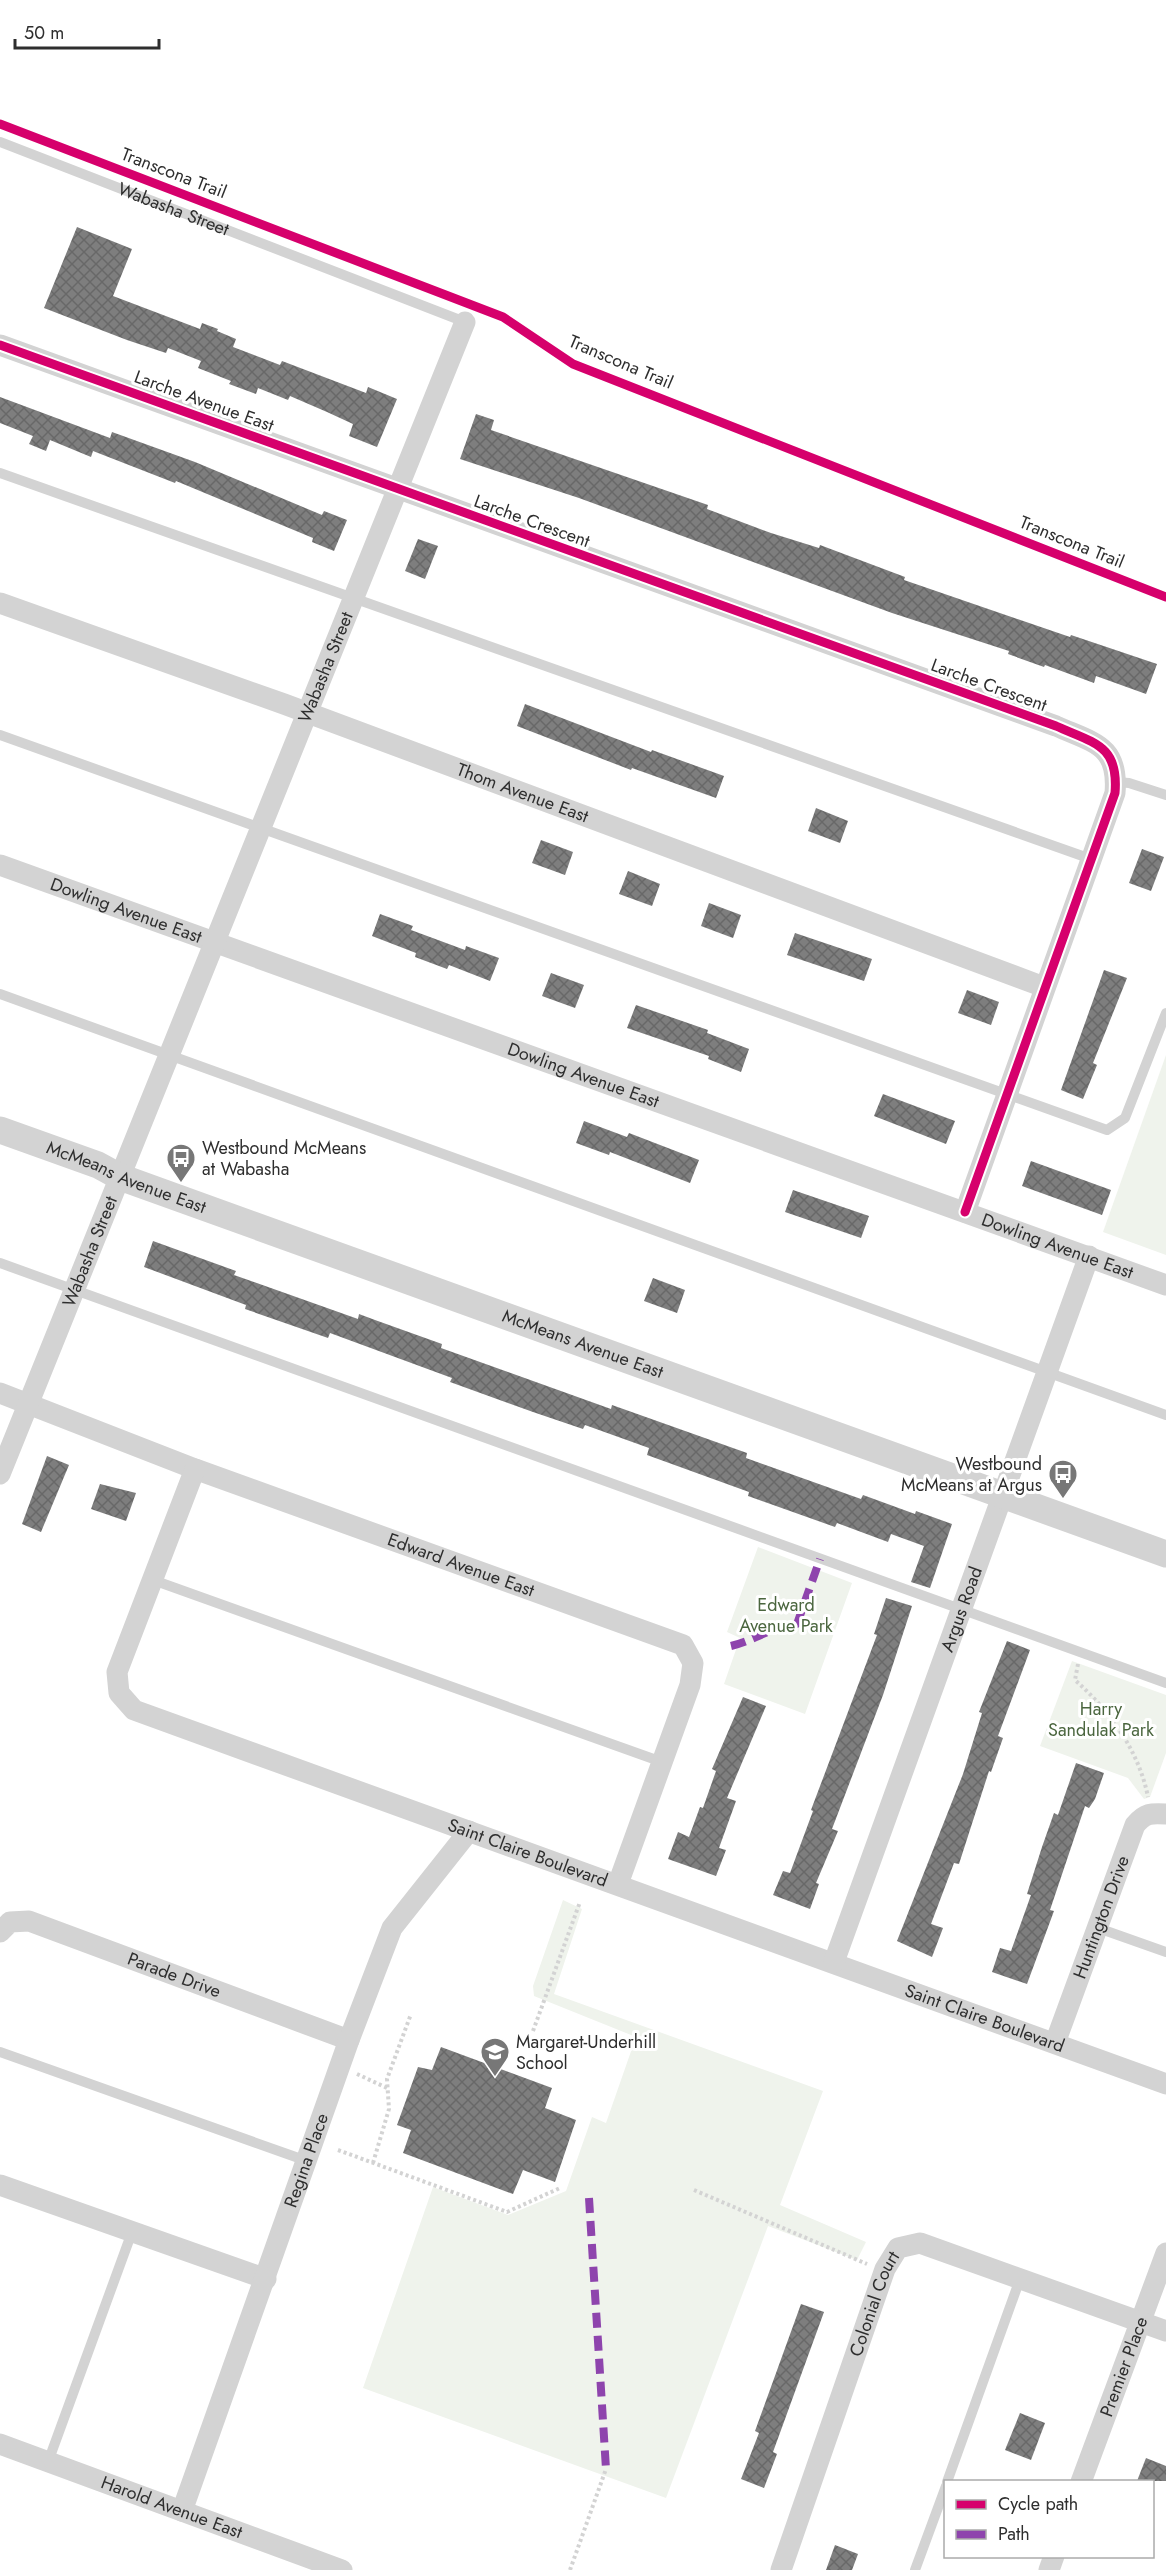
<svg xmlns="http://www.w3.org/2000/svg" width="1166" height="2570" font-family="Jost,sans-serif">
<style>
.green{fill:#eff3ec}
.building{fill:url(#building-cross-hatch)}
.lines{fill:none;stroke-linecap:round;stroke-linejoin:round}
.path{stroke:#d3d3d3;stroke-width:4;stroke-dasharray:3 3;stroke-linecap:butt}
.service{stroke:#d3d3d3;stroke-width:10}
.minor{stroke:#d3d3d3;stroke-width:21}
.tertiary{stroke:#d3d3d3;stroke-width:27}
.quiet{stroke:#8e44ad;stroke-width:8;stroke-dasharray:15 8;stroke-linecap:butt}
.cycleway-casing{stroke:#fff;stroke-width:13}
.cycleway{stroke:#d6006c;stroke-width:9}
.labels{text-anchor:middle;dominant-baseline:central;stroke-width:6;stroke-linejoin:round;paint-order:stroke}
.street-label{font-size:18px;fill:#2e2e2e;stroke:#fff}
.poi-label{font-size:18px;fill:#2e2e2e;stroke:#fff;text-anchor:start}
.park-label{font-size:18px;fill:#4b663f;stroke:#fff}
</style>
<defs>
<pattern id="building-cross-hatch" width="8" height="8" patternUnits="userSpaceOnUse" patternTransform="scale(1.5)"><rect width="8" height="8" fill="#7e7e7e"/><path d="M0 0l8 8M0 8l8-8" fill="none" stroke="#686868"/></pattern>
</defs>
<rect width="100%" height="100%" fill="#fff"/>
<g class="green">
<polygon points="1166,1055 1166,1255 1103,1232"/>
<polygon points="758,1547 852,1583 805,1714 724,1684 740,1638 727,1632"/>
<polygon points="1072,1661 1166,1695 1166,1753 1150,1797 1144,1799 1128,1778 1040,1746"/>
<polygon points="563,1900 582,1909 554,1994 823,2091 780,2205 866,2242 857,2260 768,2226 666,2498 363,2388 433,2187 508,2215 566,2191 592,2117 606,2123 636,2037 534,1996 533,1986"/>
</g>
<g class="building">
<polygon points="77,227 132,249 113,296 200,329 202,323 218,329 217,331 236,339 233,347 280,365 282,361 366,393 368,387 397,399 377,447 349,436 353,424 327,412 290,396 288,400 258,388 256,394 229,384 231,381 198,368 201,361 168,348 166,353 127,340 44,308"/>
<polygon points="0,397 110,438 112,432 195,462 322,515 324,511 347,520 334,551 312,542 313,538 176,481 175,483 93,451 91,457 50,440 46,451 29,444 33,436 0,423"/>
<polygon points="476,414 494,420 491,430 708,505 707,509 771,533 819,548 820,545 905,577 904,580 1070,637 1071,635 1157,664 1146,694 1096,676 1094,683 1045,665 1044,667 1008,654 1009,651 892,613 579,498 460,459"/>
<polygon points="418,539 438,546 425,579 405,571"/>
<polygon points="525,704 651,752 652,750 724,776 716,798 632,768 631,770 517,726"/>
<polygon points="816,808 848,821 840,843 808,831"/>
<polygon points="541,840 573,852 565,875 532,863"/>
<polygon points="1142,849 1164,857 1151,891 1129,883"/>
<polygon points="628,871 660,884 652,906 619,894"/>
<polygon points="709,903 741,915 733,938 701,926"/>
<polygon points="380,914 413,926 411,930 465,950 466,946 499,958 490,981 449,965 447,969 415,957 416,953 372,936"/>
<polygon points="795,933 872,959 864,981 787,955"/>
<polygon points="1104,970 1127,978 1093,1063 1097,1065 1083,1099 1061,1090"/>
<polygon points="551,973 584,985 575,1008 542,996"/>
<polygon points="967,990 999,1002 991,1025 958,1013"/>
<polygon points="636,1005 708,1030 707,1033 749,1049 741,1072 708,1059 709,1056 627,1028"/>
<polygon points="883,1094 955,1121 946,1144 874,1116"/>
<polygon points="584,1121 627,1137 629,1133 699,1160 690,1183 610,1152 609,1155 576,1143"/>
<polygon points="1031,1161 1111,1190 1102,1215 1022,1186"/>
<polygon points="793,1190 869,1216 861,1238 785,1212"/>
<polygon points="153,1241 236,1271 234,1275 358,1319 359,1314 375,1320 442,1344 441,1348 611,1409 612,1405 747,1453 746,1458 861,1499 863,1495 915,1514 916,1511 952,1524 930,1588 911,1582 924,1546 891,1534 888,1542 837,1523 835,1527 748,1496 749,1492 647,1455 649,1448 585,1425 583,1429 533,1412 450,1382 452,1378 330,1333 328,1338 245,1309 246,1305 144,1267"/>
<polygon points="653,1278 685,1290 677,1313 644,1301"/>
<polygon points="47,1456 69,1465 41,1532 22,1524"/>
<polygon points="100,1484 136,1493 126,1521 91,1509"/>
<polygon points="886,1598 912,1606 883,1695 832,1829 838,1831 816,1883 819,1884 810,1909 773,1895 783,1871 790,1873 813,1811 811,1810 877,1635 874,1634"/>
<polygon points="1007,1641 1030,1650 998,1736 1003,1738 991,1772 989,1771 959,1864 954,1863 931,1924 943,1928 932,1957 897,1941 963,1774 982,1713 979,1712"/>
<polygon points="743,1697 766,1706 727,1798 736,1801 719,1848 726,1850 716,1876 668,1859 678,1832 689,1837 700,1807 703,1808 716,1771 712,1769"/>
<polygon points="1076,1763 1104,1773 1095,1799 1089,1808 1085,1806 1050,1910 1054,1911 1027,1984 992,1972 1000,1948 1011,1951 1031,1895 1027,1894 1042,1847 1054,1813 1058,1815"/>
<polygon points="441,2047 552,2088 545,2108 576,2120 555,2182 523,2170 513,2194 403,2153 411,2130 397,2125 418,2067 432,2070"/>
<polygon points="801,2304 824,2312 773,2452 777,2454 764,2488 741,2479 759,2433 755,2431"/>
<polygon points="1020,2413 1045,2423 1031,2460 1005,2450"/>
<polygon points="1146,2458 1166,2466 1166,2481 1137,2481"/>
<polygon points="835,2545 858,2554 852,2570 826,2570"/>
</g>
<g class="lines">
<g class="path">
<path d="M 1078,1664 L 1075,1680 C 1110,1711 1139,1751 1148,1797"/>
<polyline points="533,2031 580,1902"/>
<polyline points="357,2074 387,2088"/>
<polyline points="338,2150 507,2212 560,2188"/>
<polyline points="373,2163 389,2109 387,2079 411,2014"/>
<polyline points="694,2190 867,2264"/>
<polyline points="570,2570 606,2469"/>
</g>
<g class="service">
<path id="s1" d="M 0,142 L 465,322"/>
<polyline points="0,473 1091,859"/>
<polyline points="0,735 1107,1130 1125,1118 1166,1013"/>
<polyline points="1116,782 1129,783 1166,795"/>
<polyline points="0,994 1166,1415"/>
<polyline points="0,1263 1166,1683"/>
<polyline points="153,1580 662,1762"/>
<polyline points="1098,1928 1166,1952"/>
<polyline points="0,2052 307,2161"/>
<polyline points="48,2462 132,2232"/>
<polyline points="947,2482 1020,2279"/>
<polyline points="915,2570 946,2486"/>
</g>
<g class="minor">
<path d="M 0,345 L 1056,726 C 1094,743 1119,745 1115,793 L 965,1212"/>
<path id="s2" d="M 0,603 L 284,704 L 1044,987"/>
<path id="s3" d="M 0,865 L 1166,1285"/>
<path id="s4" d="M 0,1393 L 195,1469 L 683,1645 L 693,1663 L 690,1685 L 618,1884"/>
<path id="s5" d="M 195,1469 L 117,1672 L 119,1693 L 134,1710 L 1166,2084"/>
<path id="s6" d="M 0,1474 L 465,322"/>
<path id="s7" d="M 0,1932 L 10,1922 L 29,1921 L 349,2040"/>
<path id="s8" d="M 834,1962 L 1089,1256"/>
<path id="s9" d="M 1055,2043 L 1135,1825 C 1145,1813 1151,1813 1166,1814"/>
<polyline points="0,2185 266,2279"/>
<path id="s10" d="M 0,2444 L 342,2570"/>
<path id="s11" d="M 1081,2482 L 1166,2253"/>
<path id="s12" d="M 182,2511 L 349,2040 L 392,1928 L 469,1831"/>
<path id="s13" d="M 781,2570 L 885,2269 L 898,2248 L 920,2243 L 1166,2331"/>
<polyline points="1049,2570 1054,2556"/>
</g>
<path class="tertiary" id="s14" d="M 0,1130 L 98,1165 L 120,1177 L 1166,1554"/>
<g class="quiet">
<path d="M 731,1646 C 756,1640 770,1627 797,1624 L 820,1559"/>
<polyline points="589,2198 606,2469"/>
</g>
<g class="cycleway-casing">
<g id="cycleway">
<polyline points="0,124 503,317 573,364 1166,597"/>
<path d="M 0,345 L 1056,726 C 1094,743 1119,745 1115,793 L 965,1212"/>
</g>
</g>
<use href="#cycleway" class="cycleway"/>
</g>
<defs>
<g id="bus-pin" transform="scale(1.5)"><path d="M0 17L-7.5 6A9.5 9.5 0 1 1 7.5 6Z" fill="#777" stroke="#fff"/><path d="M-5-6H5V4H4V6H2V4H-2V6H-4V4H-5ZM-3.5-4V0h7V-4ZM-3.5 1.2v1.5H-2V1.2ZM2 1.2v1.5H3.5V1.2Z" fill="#fff"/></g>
<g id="school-pin" transform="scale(1.5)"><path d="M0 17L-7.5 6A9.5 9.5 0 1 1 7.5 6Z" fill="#777" stroke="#fff"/><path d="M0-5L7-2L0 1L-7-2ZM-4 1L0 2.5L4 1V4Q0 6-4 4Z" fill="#fff"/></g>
</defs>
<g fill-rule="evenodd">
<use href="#bus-pin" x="181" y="1158"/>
<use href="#bus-pin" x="1063" y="1474"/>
<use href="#school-pin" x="495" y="2052"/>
</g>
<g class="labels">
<g class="street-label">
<text transform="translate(174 173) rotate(21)">Transcona Trail</text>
<text stroke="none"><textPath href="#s1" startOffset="186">Wabasha Street</textPath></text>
<text transform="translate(621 362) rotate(23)">Transcona Trail</text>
<text transform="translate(204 401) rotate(20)">Larche Avenue East</text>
<text transform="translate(532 521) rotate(20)">Larche Crescent</text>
<text transform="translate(1072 542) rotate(22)">Transcona Trail</text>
<text stroke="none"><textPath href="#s6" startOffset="870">Wabasha Street</textPath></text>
<text transform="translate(989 685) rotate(20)">Larche Crescent</text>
<text stroke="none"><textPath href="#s2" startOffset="556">Thom Avenue East</textPath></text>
<text stroke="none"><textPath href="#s3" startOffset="134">Dowling Avenue East</textPath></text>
<text stroke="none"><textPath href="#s3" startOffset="620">Dowling Avenue East</textPath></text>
<text stroke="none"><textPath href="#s14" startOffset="135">McMeans Avenue East</textPath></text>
<text stroke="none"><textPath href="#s3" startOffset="1124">Dowling Avenue East</textPath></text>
<text stroke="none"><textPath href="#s6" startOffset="240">Wabasha Street</textPath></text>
<text stroke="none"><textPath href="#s14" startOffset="621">McMeans Avenue East</textPath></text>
<text stroke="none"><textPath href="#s4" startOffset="492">Edward Avenue East</textPath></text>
<text stroke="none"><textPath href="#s8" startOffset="375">Argus Road</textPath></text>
<text stroke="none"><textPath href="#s5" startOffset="680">Saint Claire Boulevard</textPath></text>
<text stroke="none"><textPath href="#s9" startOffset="134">Huntington Drive</textPath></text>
<text stroke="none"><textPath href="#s7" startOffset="188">Parade Drive</textPath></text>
<text stroke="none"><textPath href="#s5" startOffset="1166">Saint Claire Boulevard</textPath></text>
<text stroke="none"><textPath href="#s12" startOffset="372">Regina Place</textPath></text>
<text stroke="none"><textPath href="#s13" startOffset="282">Colonial Court</textPath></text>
<text stroke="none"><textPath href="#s11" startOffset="123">Premier Place</textPath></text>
<text stroke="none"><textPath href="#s10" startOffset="183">Harold Avenue East</textPath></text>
</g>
<g class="poi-label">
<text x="202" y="1148">Westbound McMeans<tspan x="202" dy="21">at Wabasha</tspan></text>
<text x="1042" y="1464" text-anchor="end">Westbound<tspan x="1042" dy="21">McMeans at Argus</tspan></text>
<text x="516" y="2042">Margaret-Underhill<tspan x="516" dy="21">School</tspan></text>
</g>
<g class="park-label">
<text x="786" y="1605">Edward<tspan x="786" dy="21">Avenue Park</tspan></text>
<text x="1101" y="1709">Harry<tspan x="1101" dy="21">Sandulak Park</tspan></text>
</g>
</g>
<rect x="944" y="2480" width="210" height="78" fill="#ffffff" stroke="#ababab" stroke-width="1.5"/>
<rect x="956" y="2500" width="30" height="9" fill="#d6006c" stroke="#ababab" stroke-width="1.5"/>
<text x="998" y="2510" font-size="18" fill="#2e2e2e">Cycle path</text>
<rect x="956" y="2530" width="30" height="9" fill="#8e44ad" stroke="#ababab" stroke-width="1.5"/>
<text x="998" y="2540" font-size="18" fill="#2e2e2e">Path</text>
<path d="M15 39v9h144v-9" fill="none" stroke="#2e2e2e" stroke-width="3"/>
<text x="24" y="39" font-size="18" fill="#2e2e2e" stroke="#ffffff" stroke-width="4.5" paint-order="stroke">50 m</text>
</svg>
